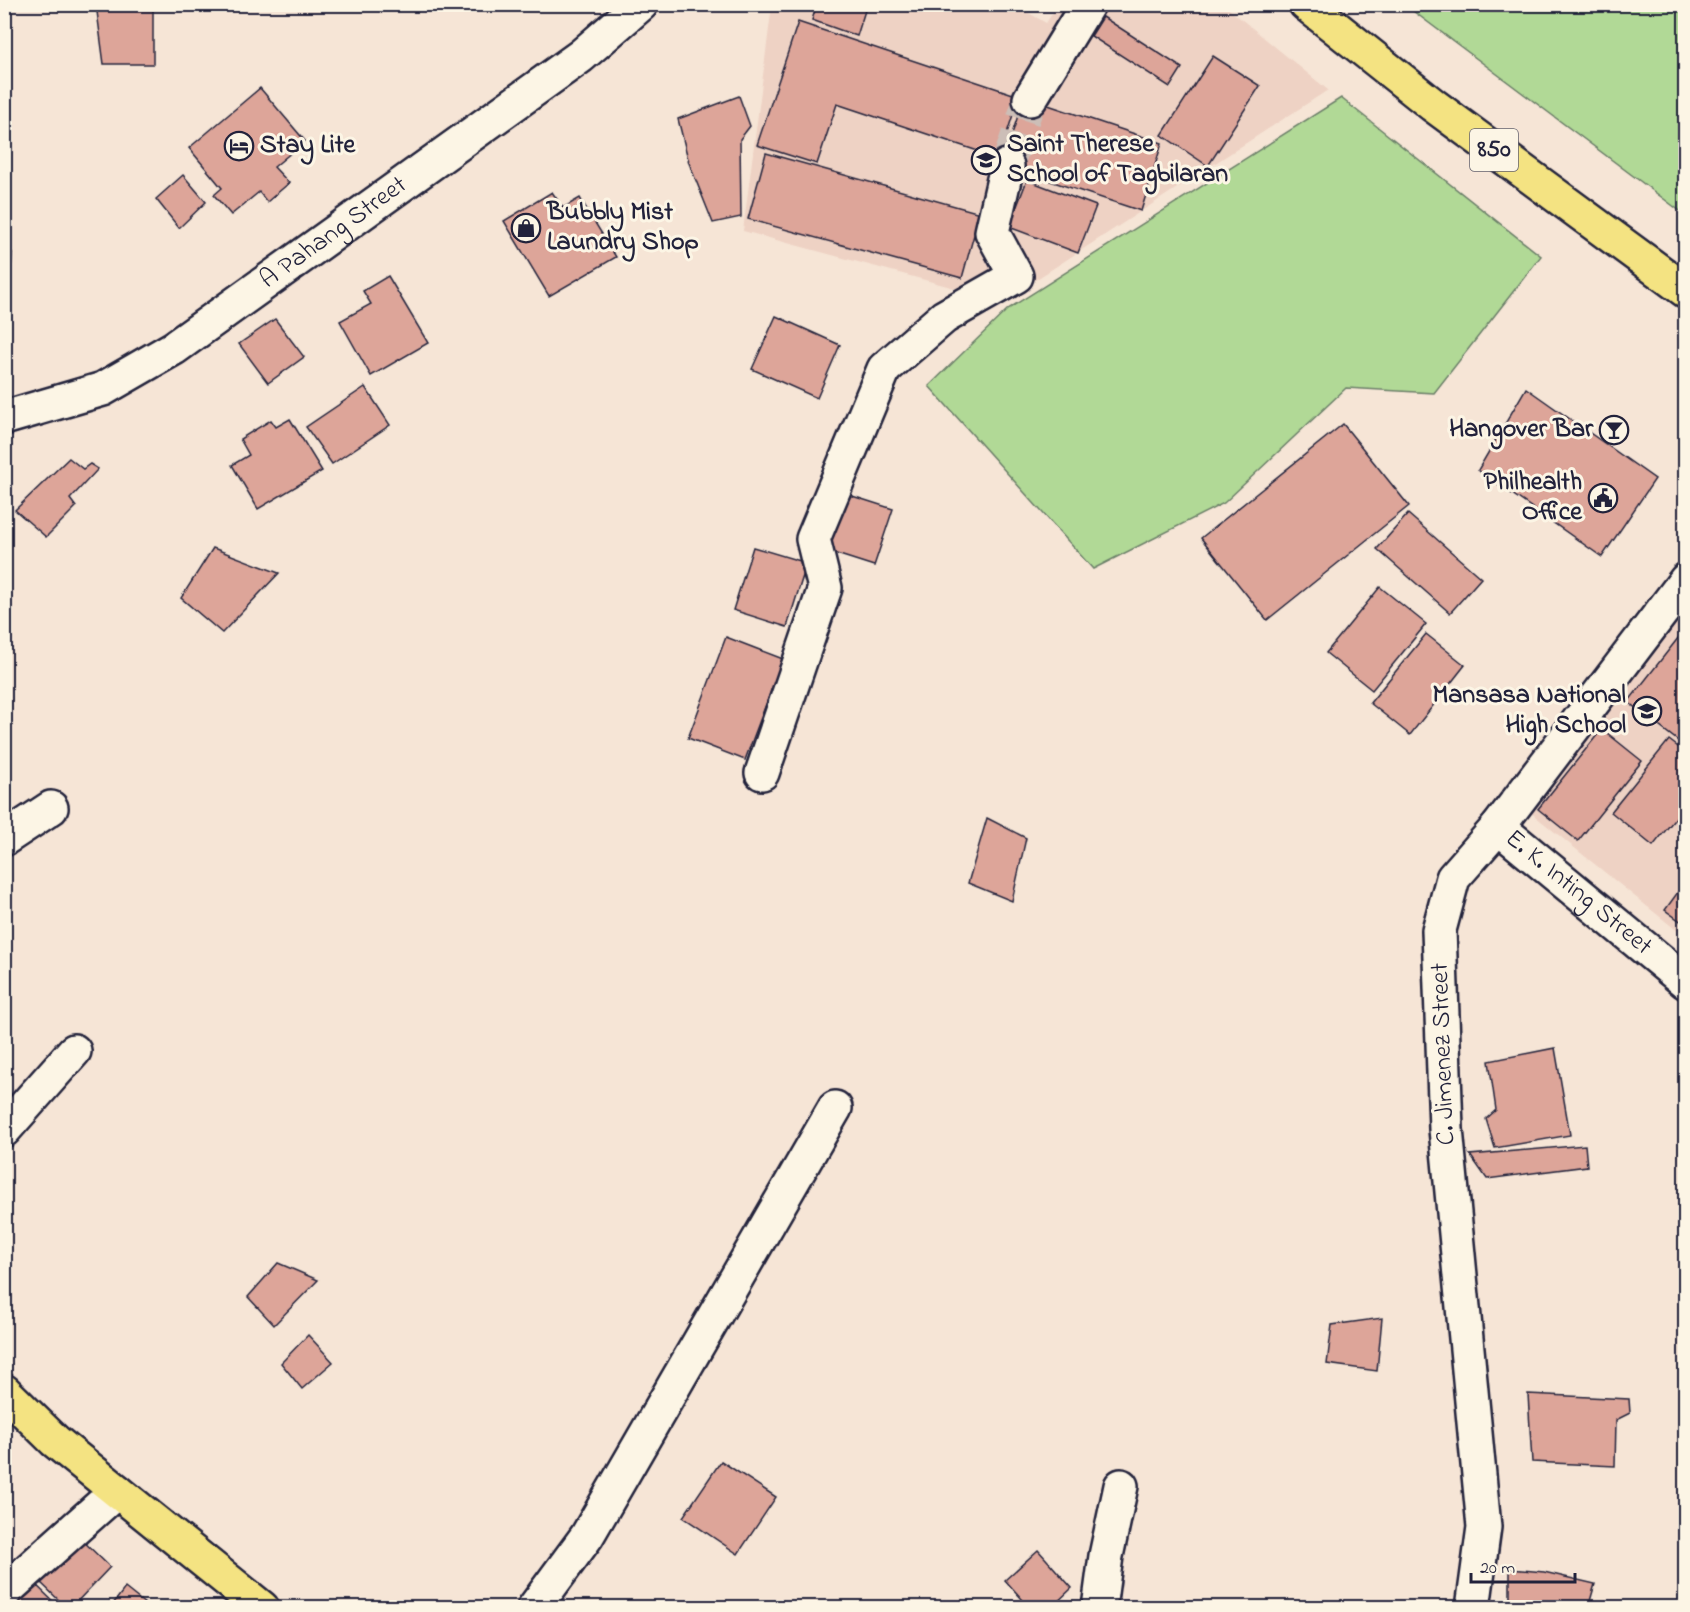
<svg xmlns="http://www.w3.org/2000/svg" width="1690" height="1612" font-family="'Indie Flower',sans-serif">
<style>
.built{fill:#eed2c4}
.green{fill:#b1d996;stroke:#6a7e68;stroke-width:1.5}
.building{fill:#dda599;stroke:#22223b;stroke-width:1.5}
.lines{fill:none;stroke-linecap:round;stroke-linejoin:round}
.minor-tunnel{stroke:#ccbeb7;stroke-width:33;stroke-dasharray:33 16;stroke-linecap:butt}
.minor-casing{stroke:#22223b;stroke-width:38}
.major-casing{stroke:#22223b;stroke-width:38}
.minor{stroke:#fcf5e5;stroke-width:33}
.major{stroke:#f4e382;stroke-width:33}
.labels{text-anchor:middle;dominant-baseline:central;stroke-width:6;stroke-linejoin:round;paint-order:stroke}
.shield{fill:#fcf5e5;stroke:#63616e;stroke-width:1.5}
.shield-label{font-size:24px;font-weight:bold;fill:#22223b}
.poi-label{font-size:26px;font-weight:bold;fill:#22223b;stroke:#fcf5e5;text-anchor:start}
.street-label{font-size:26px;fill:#22223b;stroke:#fcf5e5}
</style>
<rect width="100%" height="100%" fill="#f6e5d6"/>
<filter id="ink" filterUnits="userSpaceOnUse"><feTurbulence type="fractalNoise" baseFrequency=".0167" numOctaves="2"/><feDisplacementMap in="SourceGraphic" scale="12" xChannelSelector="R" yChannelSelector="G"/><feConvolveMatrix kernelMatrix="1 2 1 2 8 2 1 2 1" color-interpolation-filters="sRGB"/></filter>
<g filter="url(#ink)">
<g class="built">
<polygon points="929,4 1015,5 1046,23 1058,5 1224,5 1328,90 1003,301 743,231 772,5"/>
<polygon points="1685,609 1685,937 1530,812"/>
</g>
<g class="green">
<polygon points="1405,5 1685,5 1685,205 1680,211"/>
<polygon points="1341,98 1541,256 1434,393 1346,388 1224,503 1093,569 929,386 1008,309"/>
</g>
<g class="building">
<polygon points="96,4 153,4 153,64 104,64"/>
<polygon points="817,4 867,4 857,36 812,20"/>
<polygon points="1103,17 1182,68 1170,87 1091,36"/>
<polygon points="798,22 1019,96 999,158 837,104 817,164 757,145"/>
<polygon points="1213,56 1260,86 1208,166 1162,135"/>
<polygon points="260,88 305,141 274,167 289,183 267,202 259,192 231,215 214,195 222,188 189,148"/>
<polygon points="739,96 750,126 740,139 741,217 713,223 689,163 678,119"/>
<polygon points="1024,97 1162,143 1141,211 1002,165"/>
<polygon points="766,153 980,213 962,278 748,219"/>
<polygon points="183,175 206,202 179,228 156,199"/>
<polygon points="1027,180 1096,206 1078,253 1009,227"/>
<polygon points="552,192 563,208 580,198 616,257 549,296 504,221"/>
<polygon points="12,253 6,357 4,357 4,257"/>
<polygon points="388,276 428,343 371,376 340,321 371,304 363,291"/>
<polygon points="776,316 840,345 817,398 752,369"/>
<polygon points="275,319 304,357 268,383 239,344"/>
<polygon points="365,387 390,425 332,464 306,427"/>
<polygon points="1526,388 1655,479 1602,557 1478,470"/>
<polygon points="290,419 322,471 258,509 232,465 249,455 240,439 271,420 276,427"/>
<polygon points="1343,424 1409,506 1267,620 1201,538"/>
<polygon points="69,458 83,469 90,464 98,469 70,499 76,507 46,537 15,510"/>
<polygon points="846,494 893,509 874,566 827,551"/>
<polygon points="1408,514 1481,578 1450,613 1377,549"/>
<polygon points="753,547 807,563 787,627 733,610"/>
<polygon points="213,548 279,573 222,633 181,598"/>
<polygon points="1380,587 1426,624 1372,690 1326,653"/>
<polygon points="1686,628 1686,747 1628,702"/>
<polygon points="1426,634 1465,665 1410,735 1370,703"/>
<polygon points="726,637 783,659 745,760 688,738"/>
<polygon points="1602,729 1642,761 1578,841 1538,809"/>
<polygon points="1669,740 1686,753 1686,805 1653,846 1611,812"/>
<polygon points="987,818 1026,838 1012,901 968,883"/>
<polygon points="1686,881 1686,925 1665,910"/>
<polygon points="1555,1048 1570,1135 1495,1148 1486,1119 1496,1110 1489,1061"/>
<polygon points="1585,1145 1587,1166 1487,1179 1470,1155"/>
<polygon points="278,1263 318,1280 274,1325 248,1297"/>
<polygon points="1382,1318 1377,1371 1327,1364 1332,1325"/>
<polygon points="308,1335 333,1362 302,1389 281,1363"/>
<polygon points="1528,1394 1629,1399 1630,1413 1616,1420 1615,1466 1532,1462"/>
<polygon points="721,1461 776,1497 738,1554 683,1517"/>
<polygon points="78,1536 110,1567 71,1608 67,1608 37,1579"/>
<polygon points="1038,1550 1072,1588 1051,1608 1030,1608 1005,1580"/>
<polygon points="1510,1569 1544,1572 1595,1584 1588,1608 1510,1608"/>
<polygon points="33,1582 60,1608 10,1607"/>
<polygon points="125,1588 150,1608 110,1608"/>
</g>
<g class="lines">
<polyline class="minor-tunnel" points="1007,166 1030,99"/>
<g class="minor-casing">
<g id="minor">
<polyline points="1030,99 1088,4"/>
<path id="s1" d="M 4,418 L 103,389 L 174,348 L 581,56 L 641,4"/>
<polyline points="762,773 825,588 813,539 884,369 944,317 1016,276 992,232 1007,166"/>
<path id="s2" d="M 1498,827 L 1686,982"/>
<polyline points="4,839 51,808"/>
<polyline points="4,1130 74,1051"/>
<polyline points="4,1592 117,1491"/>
<polyline points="534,1608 587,1536 835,1108"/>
<polyline points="1099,1608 1106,1556 1121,1486"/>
<polyline points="1473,1608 1484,1527 1446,1129 1439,930 1453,878 1498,827 1686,580"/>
</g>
</g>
<g class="major-casing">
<g id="major">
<polyline points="1306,4 1433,105 1686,291"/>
<polyline points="4,1391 55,1441 262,1608"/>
</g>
</g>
<use href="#minor" class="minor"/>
<use href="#major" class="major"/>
</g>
</g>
<defs>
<g id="hotel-ring" transform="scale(1.5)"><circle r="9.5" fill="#fcf5e5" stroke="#22223b" stroke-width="1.5"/><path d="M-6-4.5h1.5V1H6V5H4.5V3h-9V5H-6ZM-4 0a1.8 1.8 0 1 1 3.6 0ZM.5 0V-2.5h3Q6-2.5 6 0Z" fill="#22223b"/></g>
<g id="school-ring" transform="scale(1.5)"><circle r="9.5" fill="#fcf5e5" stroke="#22223b" stroke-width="1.5"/><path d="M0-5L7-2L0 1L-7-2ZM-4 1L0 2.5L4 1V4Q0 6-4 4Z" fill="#22223b"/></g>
<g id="shop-ring" transform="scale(1.5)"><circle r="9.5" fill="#fcf5e5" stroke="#22223b" stroke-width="1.5"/><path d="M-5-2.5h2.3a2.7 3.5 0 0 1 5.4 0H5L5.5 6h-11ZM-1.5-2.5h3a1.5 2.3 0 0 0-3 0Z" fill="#22223b"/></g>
<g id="bar-ring" transform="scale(1.5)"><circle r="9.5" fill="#fcf5e5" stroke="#22223b" stroke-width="1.5"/><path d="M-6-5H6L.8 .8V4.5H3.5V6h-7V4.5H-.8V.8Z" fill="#22223b"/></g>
<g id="civic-ring" transform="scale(1.5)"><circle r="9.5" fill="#fcf5e5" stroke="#22223b" stroke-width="1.5"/><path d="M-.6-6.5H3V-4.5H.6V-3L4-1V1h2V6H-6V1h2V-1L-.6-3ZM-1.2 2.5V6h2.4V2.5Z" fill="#22223b"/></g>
</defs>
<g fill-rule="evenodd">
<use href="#hotel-ring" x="239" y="146"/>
<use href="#school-ring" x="986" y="160"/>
<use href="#shop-ring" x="526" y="228"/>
<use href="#bar-ring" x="1614" y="430"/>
<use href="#civic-ring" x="1603" y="498"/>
<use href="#school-ring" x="1647" y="711"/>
</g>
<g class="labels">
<rect class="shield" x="1470" y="129" width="48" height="42" rx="4.5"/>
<g class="shield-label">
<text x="1494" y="150">850</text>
</g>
<g class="poi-label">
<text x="1007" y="145">Saint Therese<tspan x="1007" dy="30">School of Tagbilaran</tspan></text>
<text x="260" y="146">Stay Lite</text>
<text x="547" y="213">Bubbly Mist<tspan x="547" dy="30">Laundry Shop</tspan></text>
<text x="1593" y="430" text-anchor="end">Hangover Bar</text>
<text x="1582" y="483" text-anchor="end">Philhealth<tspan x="1582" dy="30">Office</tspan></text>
<text x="1626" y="696" text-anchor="end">Mansasa National<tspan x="1626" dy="30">High School</tspan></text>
</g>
<g class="street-label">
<text stroke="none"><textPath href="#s1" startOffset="382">A Pahang Street</textPath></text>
<text stroke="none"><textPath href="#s2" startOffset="104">E. K. Inting Street</textPath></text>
<text transform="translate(1444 1054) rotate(-92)">C. Jimenez Street</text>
</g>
</g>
<rect width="1690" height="1612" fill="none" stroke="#fcf5e5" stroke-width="24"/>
<rect x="12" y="12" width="1666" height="1588" fill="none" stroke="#22223b" stroke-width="2" filter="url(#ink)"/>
<path d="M1471 1573v9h104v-9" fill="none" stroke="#22223b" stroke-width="3"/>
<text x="1480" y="1573" font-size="18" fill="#22223b" stroke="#fcf5e5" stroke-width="4.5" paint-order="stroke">20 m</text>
</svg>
